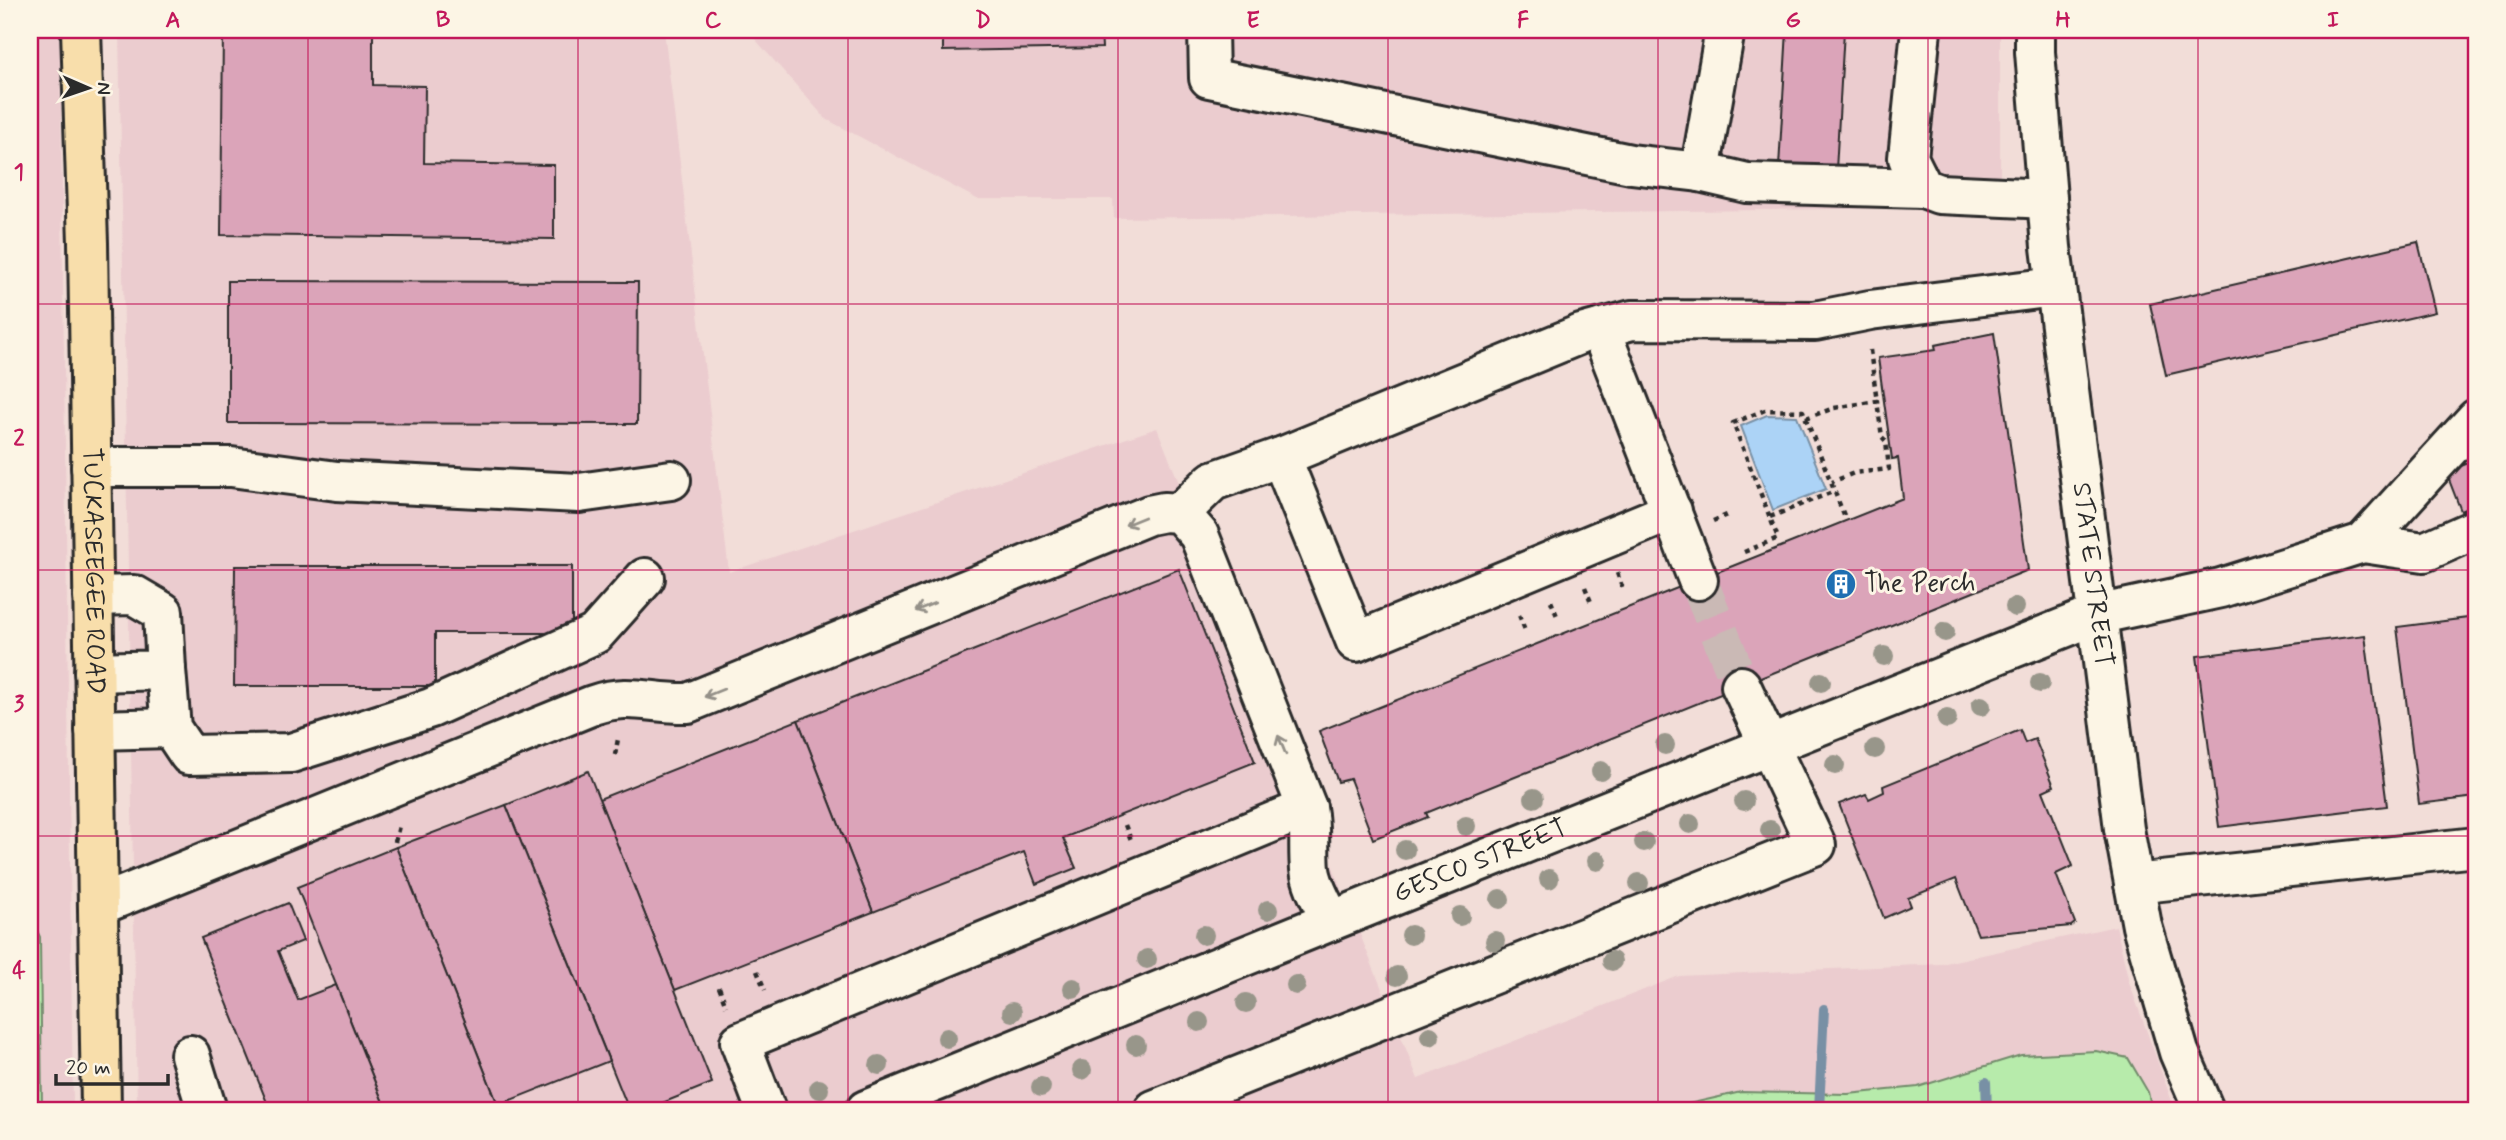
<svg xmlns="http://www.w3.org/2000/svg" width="2506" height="1140" font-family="Mynerve,sans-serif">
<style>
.built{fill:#ebcccf}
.green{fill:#b7ebab;stroke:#718b6b;stroke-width:2}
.water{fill:#acd3f6;stroke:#7890a5;stroke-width:2}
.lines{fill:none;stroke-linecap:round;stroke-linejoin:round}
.stream{stroke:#7890a5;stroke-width:10}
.building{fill:#dba4b9;stroke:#2b2b2b;stroke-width:2}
.minor-tunnel{stroke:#cab9b5;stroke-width:38;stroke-dasharray:38 19;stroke-linecap:butt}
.minor-casing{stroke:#2b2b2b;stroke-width:44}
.major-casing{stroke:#2b2b2b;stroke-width:44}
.path{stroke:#2b2b2b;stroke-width:4.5;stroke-dasharray:5 5;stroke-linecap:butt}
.minor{stroke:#fcf5e5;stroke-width:38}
.major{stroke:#f8deab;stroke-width:38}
.tree{fill:#98968a}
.oneway{stroke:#949088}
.grid{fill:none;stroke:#c2185b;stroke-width:2;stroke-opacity:0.55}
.labels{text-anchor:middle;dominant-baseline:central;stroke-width:6;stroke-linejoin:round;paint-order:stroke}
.street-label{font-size:26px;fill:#2b2b2b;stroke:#fcf5e5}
.poi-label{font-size:26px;fill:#2b2b2b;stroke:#fcf5e5;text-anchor:start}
.neatline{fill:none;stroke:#c2185b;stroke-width:2.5}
.grid-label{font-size:23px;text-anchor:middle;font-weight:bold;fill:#c2185b}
</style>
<rect width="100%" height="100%" fill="#f2ddd8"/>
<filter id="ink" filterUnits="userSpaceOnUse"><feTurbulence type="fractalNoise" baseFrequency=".0143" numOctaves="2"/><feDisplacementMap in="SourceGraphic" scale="14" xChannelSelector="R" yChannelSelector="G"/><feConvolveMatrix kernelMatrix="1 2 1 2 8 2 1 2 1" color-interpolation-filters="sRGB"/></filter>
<g filter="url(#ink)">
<g class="built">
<polygon points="30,30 60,30 73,1110 30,1110"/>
<polygon points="119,30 664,30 729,572 1157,428 1418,1079 1679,976 1941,964 2116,926 2129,982 2175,1110 137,1110"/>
<polygon points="747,30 2000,30 2000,207 1114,218 1113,199 977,199 826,119"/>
</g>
<g class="green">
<polygon points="30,916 40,937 42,1110 30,1110"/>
<polygon points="2096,1051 2128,1058 2148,1092 2152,1110 1669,1110 1684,1105 1741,1092 1848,1094 1918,1087 2021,1055"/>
</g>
<polygon class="water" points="1767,415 1797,416 1826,489 1773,510 1741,426"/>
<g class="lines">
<g class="stream">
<polyline points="1986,1082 1987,1110"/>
<polyline points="1819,1110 1824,1009"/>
</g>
</g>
<g class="building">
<polygon points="223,30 373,30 373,85 425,86 424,163 554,165 554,239 221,235"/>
<polygon points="943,30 1101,30 1102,48 943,51"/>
<polygon points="1787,30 1844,30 1836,170 1779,167"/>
<polygon points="2418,242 2435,312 2166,375 2150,304"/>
<polygon points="228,281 638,282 637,424 228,423"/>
<polygon points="1994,333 2028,570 1426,813 1428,817 1373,839 1350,779 1338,782 1319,731 1903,498 1898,458 1892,459 1878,358 1936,350 1935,345"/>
<polygon points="2476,460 2476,505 2461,511 2446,472"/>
<polygon points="235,566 572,566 572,633 435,633 435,686 234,686"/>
<polygon points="1179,569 1255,762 1063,838 1076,868 1036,884 1024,852 873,912 798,720"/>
<polygon points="2476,617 2476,797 2419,804 2397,627"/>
<polygon points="2365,635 2387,806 2219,827 2197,656"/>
<polygon points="798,720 873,912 675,990 599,799"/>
<polygon points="2020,730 2025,743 2035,739 2054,786 2043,791 2073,866 2056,874 2075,923 2071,926 1978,935 1956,879 1908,898 1911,906 1884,918 1839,804 1866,794 1869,799 1884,792 1883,786"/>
<polygon points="588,771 712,1083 645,1110 629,1110 506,805"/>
<polygon points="506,805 609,1061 498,1105 396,847"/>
<polygon points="396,847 498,1105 485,1110 386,1110 297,887"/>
<polygon points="288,903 303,941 278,951 298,1000 336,985 386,1110 270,1110 201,938"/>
</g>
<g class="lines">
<polyline class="minor-tunnel" points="1698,580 1741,686"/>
<g class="minor-casing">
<g id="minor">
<polyline points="1208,30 1209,78 1631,164 1700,172 1725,30"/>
<polyline points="1921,30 1908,158 1923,188 1939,194 2047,199"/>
<path id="s1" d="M 2035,30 L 2035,52 L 2051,247 L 2124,829 L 2142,926 L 2179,1052 L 2204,1110"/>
<polyline points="1700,172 1747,183 1923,188"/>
<polyline points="1600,329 1698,580"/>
<polyline points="1281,457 1356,642 1672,511"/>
<polyline points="91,467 231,467 337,481 579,493 671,480"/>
<polyline points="1180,513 1213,481 1281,457 1581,334 1632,320 1815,321 1870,310 2055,287"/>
<polyline points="2363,543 2476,419"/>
<polyline points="93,596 134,595 163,612 166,670 94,672"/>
<polyline points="166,670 171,728 189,755 291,753 431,708 595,634 645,578"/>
<polyline points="95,730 171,728"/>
<polyline points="2134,884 2476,847"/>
<path d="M 98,906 L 593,705 C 629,692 651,704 688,703 L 1149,515 L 1164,512 L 1180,513 L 1199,535 L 1307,808 C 1311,829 1308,849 1310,869 C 1312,887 1324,905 1331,921"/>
<polyline points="190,1055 207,1110"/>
<polyline points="766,1110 740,1042 1307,808"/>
<path id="s2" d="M 866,1110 L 1331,921 L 2096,615 L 2221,588 L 2363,543 L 2424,552 L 2476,529"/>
<polyline points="1154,1110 1816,845 1741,686"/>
</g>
</g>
<g class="major-casing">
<g id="major">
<path id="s3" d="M 81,30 L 88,243 L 101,1110"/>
</g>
</g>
<g class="path">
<polyline points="1870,350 1877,401"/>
<polyline points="1806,418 1834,408 1877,401 1882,437 1886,441 1889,469 1854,473 1832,482"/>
<polyline points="1770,517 1835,491"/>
<polyline points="1713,521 1729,514"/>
<polyline points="1744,552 1778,538 1733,423 1765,410 1803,411 1845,518"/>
<polyline points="1617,573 1623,589"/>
<polyline points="1585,587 1591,602"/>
<polyline points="1551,601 1557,616"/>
<polyline points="1519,615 1525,630"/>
<polyline points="615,755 618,739"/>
<polyline points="1125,825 1131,840"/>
<polyline points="395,842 399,826"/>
<polyline points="757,971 765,990"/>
<polyline points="719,987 726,1006"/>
</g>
<use href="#minor" class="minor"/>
<use href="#major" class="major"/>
</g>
<g class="tree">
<circle cx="2015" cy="607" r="10"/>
<circle cx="1945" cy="632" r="10"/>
<circle cx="1884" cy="656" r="10"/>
<circle cx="1821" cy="682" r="10"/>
<circle cx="2040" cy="683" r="10"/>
<circle cx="1981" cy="706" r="10"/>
<circle cx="1947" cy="719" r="10"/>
<circle cx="1665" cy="745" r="10"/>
<circle cx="1875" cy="749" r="10"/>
<circle cx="1835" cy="765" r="10"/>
<circle cx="1601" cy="771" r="10"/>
<circle cx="1534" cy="798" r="10"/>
<circle cx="1744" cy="801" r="10"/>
<circle cx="1690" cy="824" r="10"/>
<circle cx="1466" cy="826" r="10"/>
<circle cx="1770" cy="830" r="10"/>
<circle cx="1644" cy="842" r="10"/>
<circle cx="1405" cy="850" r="10"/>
<circle cx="1597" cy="861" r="10"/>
<circle cx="1549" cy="879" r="10"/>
<circle cx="1639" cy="883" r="10"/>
<circle cx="1500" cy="899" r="10"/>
<circle cx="1268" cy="910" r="10"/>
<circle cx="1460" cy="916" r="10"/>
<circle cx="1204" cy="935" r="10"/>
<circle cx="1411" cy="935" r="10"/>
<circle cx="1495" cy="941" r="10"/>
<circle cx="1147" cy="959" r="10"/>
<circle cx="1612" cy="961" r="10"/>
<circle cx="1397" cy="976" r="10"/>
<circle cx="1296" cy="985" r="10"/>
<circle cx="1073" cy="988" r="10"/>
<circle cx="1246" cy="1003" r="10"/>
<circle cx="1012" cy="1012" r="10"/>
<circle cx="1199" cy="1022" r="10"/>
<circle cx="1430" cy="1036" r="10"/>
<circle cx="947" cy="1038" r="10"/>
<circle cx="1136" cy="1045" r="10"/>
<circle cx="879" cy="1065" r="10"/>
<circle cx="1082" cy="1070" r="10"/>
<circle cx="1041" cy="1087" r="10"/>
<circle cx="819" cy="1089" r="10"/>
</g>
<defs><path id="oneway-shaft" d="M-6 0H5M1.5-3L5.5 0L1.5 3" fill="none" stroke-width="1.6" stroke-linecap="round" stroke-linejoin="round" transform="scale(1.75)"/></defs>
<g class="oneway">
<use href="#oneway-shaft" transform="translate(1135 521) rotate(158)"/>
<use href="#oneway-shaft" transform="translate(925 607) rotate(158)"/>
<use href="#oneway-shaft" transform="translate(714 693) rotate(158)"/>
<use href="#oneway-shaft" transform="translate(1282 745) rotate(-112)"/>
</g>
</g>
<path class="grid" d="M 308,30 L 308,1110M 578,30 L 578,1110M 848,30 L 848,1110M 1118,30 L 1118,1110M 1388,30 L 1388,1110M 1658,30 L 1658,1110M 1928,30 L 1928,1110M 2198,30 L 2198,1110M 30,304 L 2476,304M 30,570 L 2476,570M 30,836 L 2476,836"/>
<defs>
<g id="building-disc" transform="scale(1.575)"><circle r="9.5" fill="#1f6fb2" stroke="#fcf5e5"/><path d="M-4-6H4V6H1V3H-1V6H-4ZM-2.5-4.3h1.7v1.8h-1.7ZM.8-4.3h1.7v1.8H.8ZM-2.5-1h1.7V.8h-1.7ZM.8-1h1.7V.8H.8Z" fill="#fff"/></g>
</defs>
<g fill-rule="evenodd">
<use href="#building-disc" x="1841" y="584"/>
</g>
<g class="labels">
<g class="street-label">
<text stroke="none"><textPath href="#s3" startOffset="541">TUCKASEEGEE ROAD</textPath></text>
<text stroke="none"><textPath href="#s1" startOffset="548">STATE STREET</textPath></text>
<text stroke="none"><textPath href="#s2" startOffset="663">GESCO STREET</textPath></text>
</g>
<g class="poi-label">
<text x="1864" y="584">The Perch</text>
</g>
</g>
<rect width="2506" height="1140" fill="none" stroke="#fcf5e5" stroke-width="77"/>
<g transform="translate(88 88) rotate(92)" stroke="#fcf5e5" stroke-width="5" paint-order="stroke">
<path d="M0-5L12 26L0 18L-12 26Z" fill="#2b2b2b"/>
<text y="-10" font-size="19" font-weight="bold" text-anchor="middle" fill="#2b2b2b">N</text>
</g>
<path d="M56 1074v10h112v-10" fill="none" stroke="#2b2b2b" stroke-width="3.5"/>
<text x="66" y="1074" font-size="21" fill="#2b2b2b" stroke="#fcf5e5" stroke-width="5" paint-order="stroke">20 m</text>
<rect x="38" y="38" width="2430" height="1064" class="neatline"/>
<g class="grid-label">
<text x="173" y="27">A</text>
<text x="443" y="27">B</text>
<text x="713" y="27">C</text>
<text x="983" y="27">D</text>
<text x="1253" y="27">E</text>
<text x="1523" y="27">F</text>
<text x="1793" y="27">G</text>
<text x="2063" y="27">H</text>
<text x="2333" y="27">I</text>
<text x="19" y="179">1</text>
<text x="19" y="445">2</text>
<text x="19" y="711">3</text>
<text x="19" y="977">4</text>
</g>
</svg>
